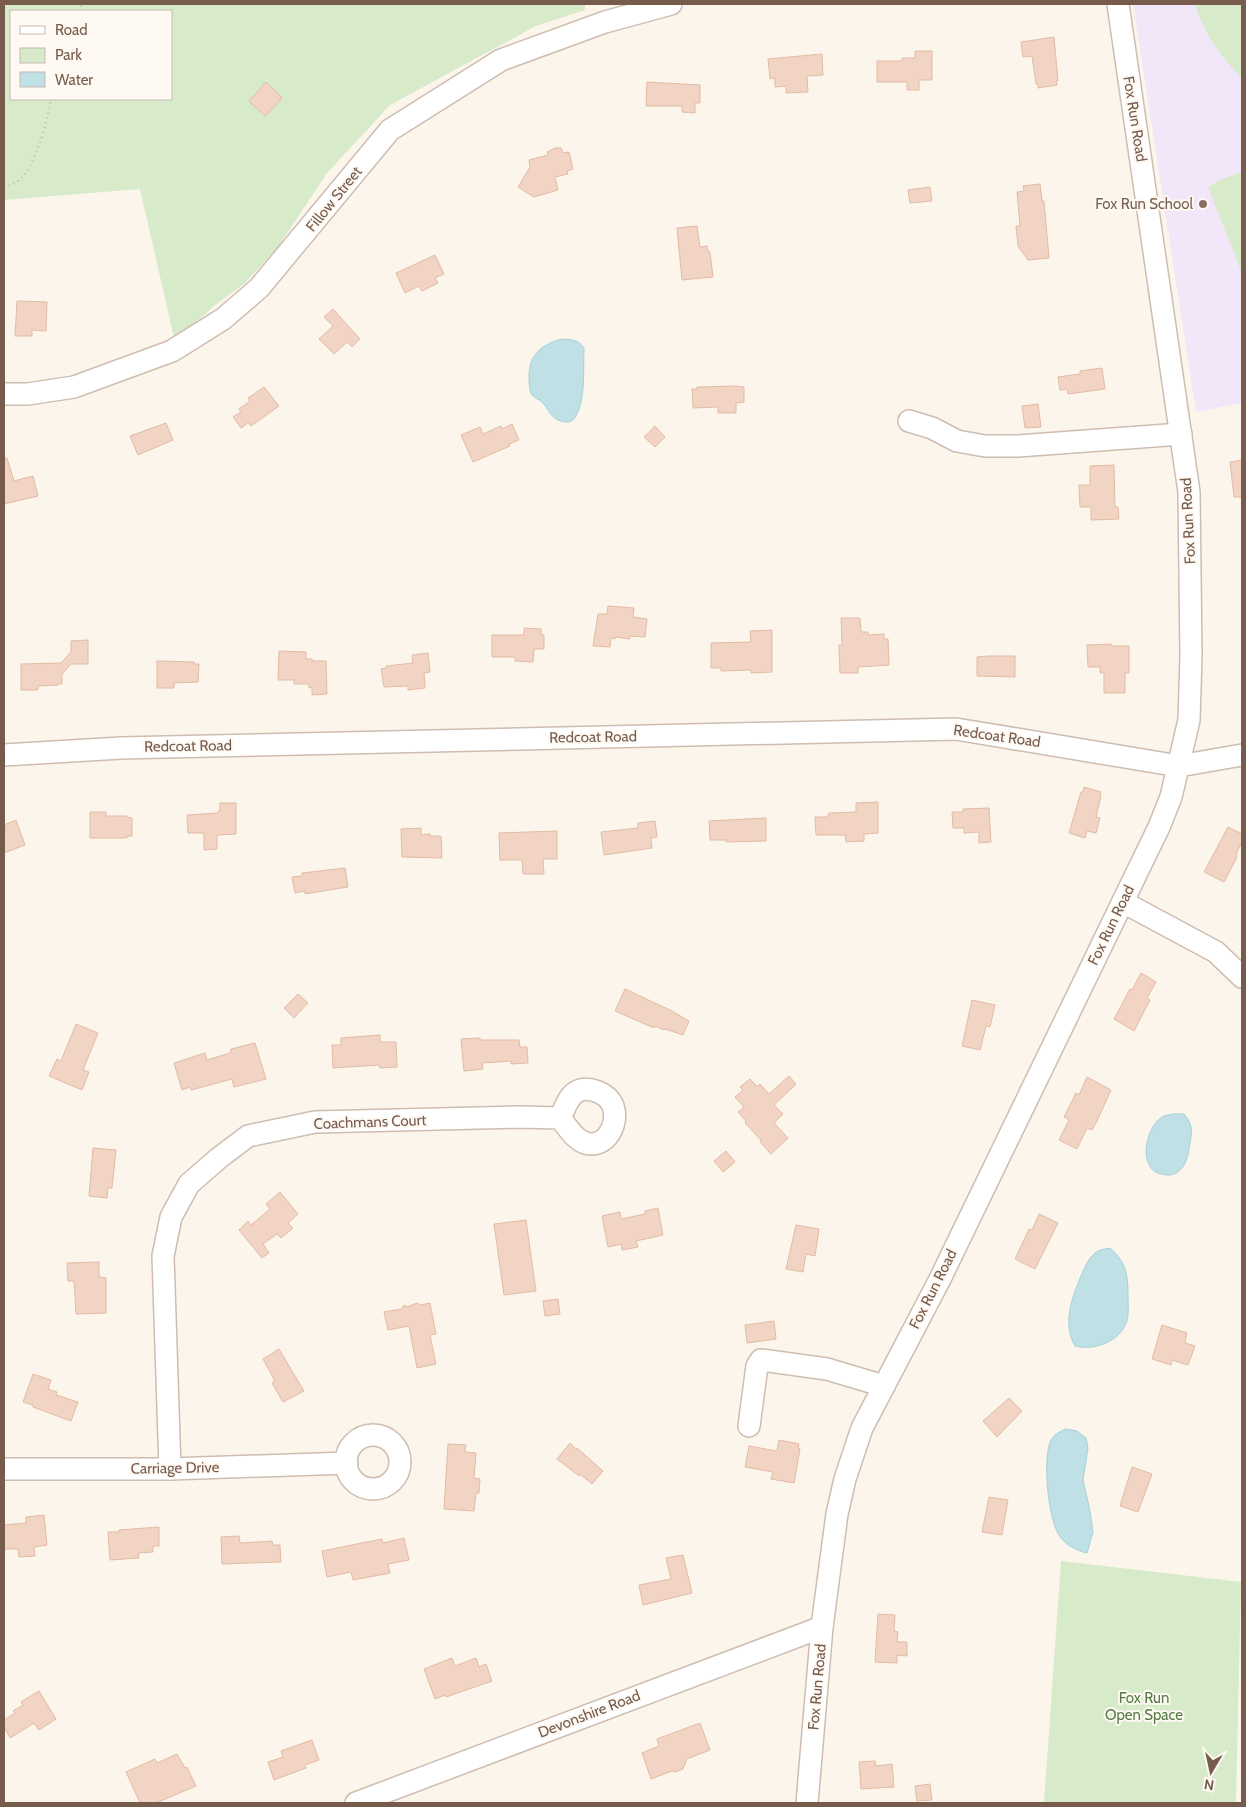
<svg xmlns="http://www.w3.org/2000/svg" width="1246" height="1807" font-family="Cabin,sans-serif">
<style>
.education{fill:#f2e7f9}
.green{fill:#d7eac9;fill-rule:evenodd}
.water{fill:#bfe1e6;stroke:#a6d1d7}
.building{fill:#f1d4c3;stroke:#e3bba4}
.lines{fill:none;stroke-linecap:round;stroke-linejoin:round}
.minor-casing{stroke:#cebdb0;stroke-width:24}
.path{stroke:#d6b7a6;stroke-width:2.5;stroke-dasharray:1 4;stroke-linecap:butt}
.minor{stroke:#fff;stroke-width:21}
.education-dot{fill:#8d6e63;stroke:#fef9f2;stroke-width:2}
.labels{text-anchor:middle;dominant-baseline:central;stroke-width:4;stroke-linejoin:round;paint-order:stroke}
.street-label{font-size:15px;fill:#775c4e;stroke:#fef9f2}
.education-label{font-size:15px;fill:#785e54;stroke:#fef9f2;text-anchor:end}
.park-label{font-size:15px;fill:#577c46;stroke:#fef9f2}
</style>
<rect width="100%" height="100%" fill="#fcf5eb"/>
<polygon class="education" points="1133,4 1242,4 1242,403 1196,412"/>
<g class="green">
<path d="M 4,4 L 585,4 L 585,10 L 536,26 L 390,105 L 327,173 L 278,247 L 245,283 L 215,305 L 175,342 L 140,189 L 4,200 ZM 11,11 L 171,11 L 171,99 L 11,99 Z"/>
<path d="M 1195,4 L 1242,4 L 1242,78 C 1220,57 1204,33 1195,4 Z"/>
<polygon points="1242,172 1242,273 1208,187 1220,180"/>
<polygon points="1061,1561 1241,1582 1236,1803 1044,1803"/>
</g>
<g class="water">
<path d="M 561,339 C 571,340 578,339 584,348 C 583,369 586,398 576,416 C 574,420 571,422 567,422 C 554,422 550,413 544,404 C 541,400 535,398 532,395 C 529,389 529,382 529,376 C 529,355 541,345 561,339 Z"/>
<path d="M 1173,1114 L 1184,1114 C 1195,1127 1191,1134 1189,1150 C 1187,1162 1181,1176 1166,1175 C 1161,1174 1155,1173 1152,1169 C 1140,1156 1148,1126 1162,1117 C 1165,1115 1169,1115 1173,1114 Z"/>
<path d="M 1110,1248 C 1127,1263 1128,1276 1128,1297 C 1128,1305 1129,1314 1127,1321 C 1120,1342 1094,1351 1075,1346 C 1062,1323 1072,1298 1081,1276 C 1085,1267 1089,1256 1098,1251 C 1102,1249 1106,1249 1110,1248 Z"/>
<path d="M 1066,1429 L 1077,1431 L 1086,1438 L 1088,1448 L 1083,1480 L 1090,1511 L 1093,1532 L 1087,1553 C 1078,1551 1067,1546 1061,1538 C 1048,1523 1042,1458 1051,1440 C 1055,1434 1059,1432 1066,1429 Z"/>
</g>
<g class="building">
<polygon points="1054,37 1058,81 1056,81 1057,85 1038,88 1038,84 1036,84 1032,56 1023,57 1021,42"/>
<polygon points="915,51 932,51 932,80 919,80 919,90 907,90 907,82 877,82 877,61 902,61 902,58 915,58"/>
<polygon points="822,54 823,75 807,76 808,92 786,93 786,86 775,87 775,78 770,79 768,59"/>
<polygon points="266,82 282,98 265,116 249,101"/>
<polygon points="647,82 700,85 700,103 695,103 695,113 682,112 682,106 646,106"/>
<polygon points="555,148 561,148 563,153 569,152 573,169 567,171 568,174 555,177 558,190 534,197 518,187 530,167 529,160 548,155 547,152"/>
<polygon points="1040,184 1042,201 1044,201 1049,258 1028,260 1018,246 1016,226 1020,226 1017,192 1024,191 1023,186"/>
<polygon points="930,187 932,201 910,203 908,190"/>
<polygon points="697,226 700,247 707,246 708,250 710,252 713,277 682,280 677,228"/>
<polygon points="435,255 444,274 435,278 438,283 422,291 419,286 405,293 396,273"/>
<polygon points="17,301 47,302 46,331 32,330 32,336 15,336"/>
<polygon points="333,309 360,339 352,347 347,342 334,354 319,339 333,326 324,317"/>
<polygon points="1102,368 1105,389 1068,394 1067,389 1060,390 1058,377 1080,374 1080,371"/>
<polygon points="735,386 744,387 744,402 736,403 736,413 718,413 718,407 693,408 692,389 697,389 697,387"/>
<polygon points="264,387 279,406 251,426 248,423 241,428 233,417 241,412 239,409 250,401 248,398"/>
<polygon points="1038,404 1041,427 1025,428 1022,406"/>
<polygon points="166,423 173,440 138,455 130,436"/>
<polygon points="512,424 519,440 509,444 510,446 473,462 461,435 480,427 483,434 501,426 502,429"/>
<polygon points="655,426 665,437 655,447 644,437"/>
<polygon points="4,458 7,458 14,481 33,476 38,496 4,504"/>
<polygon points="1242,460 1242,497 1234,497 1230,462"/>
<polygon points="1114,465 1115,507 1118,507 1119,519 1091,520 1091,507 1080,507 1079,485 1090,485 1090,466"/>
<polygon points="608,606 634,608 633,617 647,619 645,637 630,636 630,639 615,637 615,639 611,638 610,647 593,646 598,614 607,614"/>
<polygon points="841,618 860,618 861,632 868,632 868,635 884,634 884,639 888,639 889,665 858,667 858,673 840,673 839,645 842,645"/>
<polygon points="524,628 541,629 541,635 544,635 544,649 534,649 533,662 515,661 515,657 492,657 492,635 524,635"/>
<polygon points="772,630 772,672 751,673 751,670 721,671 721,668 711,668 711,643 751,642 750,631"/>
<polygon points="88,640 88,664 71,664 62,674 62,684 58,684 58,685 38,686 38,690 21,690 21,664 61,663 71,652 71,641"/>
<polygon points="1111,644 1111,646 1129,646 1129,673 1125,673 1125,693 1104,693 1104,673 1100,673 1100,667 1088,667 1087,645"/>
<polygon points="279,651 306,652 306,659 312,659 312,661 326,661 327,694 312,695 312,687 309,688 309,684 294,684 294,680 278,680"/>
<polygon points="428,653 430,672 424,673 425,688 408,690 408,686 384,687 381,669 386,668 386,666 413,663 412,655"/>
<polygon points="988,656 1015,656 1015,677 977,676 977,657"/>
<polygon points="157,661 194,662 194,664 199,664 198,682 174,683 174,688 157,688"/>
<polygon points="1084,787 1101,792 1100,796 1101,796 1096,817 1100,818 1096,833 1087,831 1085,838 1069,833 1081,792 1083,792"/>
<polygon points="878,802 878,833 864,834 864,841 846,842 845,835 816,835 815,817 827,817 829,813 856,812 856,803"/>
<polygon points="220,803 236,803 236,834 217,835 217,849 204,850 204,833 188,833 187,815 218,813 218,811 220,811"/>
<polygon points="989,808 991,842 979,843 979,832 964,833 964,828 953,828 952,812 963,812 963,809"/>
<polygon points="90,812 106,812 106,816 127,816 127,817 132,818 132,836 127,836 127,838 90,838"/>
<polygon points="766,818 766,841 726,842 726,840 710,840 709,821"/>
<polygon points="16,820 25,845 4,853 4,825"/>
<polygon points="655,821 657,837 651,838 652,848 604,855 601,832 638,828 638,823"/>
<polygon points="1228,827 1242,834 1242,842 1237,852 1236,859 1224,882 1204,872"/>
<polygon points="421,828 421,835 430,834 430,836 441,836 442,858 402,857 401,829"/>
<polygon points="557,831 557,859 543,859 544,874 523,874 522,860 500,860 499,833"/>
<polygon points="345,868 348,887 305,894 305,891 295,893 292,877 302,876 302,873"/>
<polygon points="1141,973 1156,982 1147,998 1150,1000 1134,1031 1114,1019 1130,989 1132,990"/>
<polygon points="625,989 672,1011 689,1021 683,1035 665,1029 664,1030 655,1026 654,1028 615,1011"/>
<polygon points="298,994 308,1003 294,1018 284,1008"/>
<polygon points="972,1000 995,1005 990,1027 986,1026 980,1050 962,1046"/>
<polygon points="76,1024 98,1033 83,1070 89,1072 82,1090 49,1076 57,1059 61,1061"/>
<polygon points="380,1035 380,1042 396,1042 397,1067 380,1068 379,1065 333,1068 332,1045 341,1045 341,1038"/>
<polygon points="480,1038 480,1040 519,1040 520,1047 527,1047 528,1063 511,1064 511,1061 482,1063 483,1069 464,1071 461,1039"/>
<polygon points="255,1043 266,1079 234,1087 232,1079 191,1090 190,1087 182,1090 174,1063 205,1053 207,1060 230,1053 231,1049"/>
<polygon points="789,1076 796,1084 774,1105 783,1114 774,1123 788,1138 771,1154 760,1142 761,1140 745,1123 746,1121 738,1112 744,1107 735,1097 743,1090 740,1087 750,1079 758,1087 760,1084 769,1094"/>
<polygon points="1087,1077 1111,1090 1097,1121 1092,1130 1087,1128 1077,1149 1059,1140 1069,1120 1064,1117 1076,1093 1079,1095"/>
<polygon points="93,1148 116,1150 112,1188 108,1188 107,1198 89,1196"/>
<polygon points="726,1151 735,1162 723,1172 714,1161"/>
<polygon points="280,1192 298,1214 288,1223 293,1228 281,1238 277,1234 263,1244 269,1253 262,1258 239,1230 248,1221 251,1225 270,1209 266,1204"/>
<polygon points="658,1208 663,1235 636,1241 638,1247 622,1250 621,1244 608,1247 602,1216 620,1212 621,1219 645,1214 645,1211"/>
<polygon points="1039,1214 1058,1223 1035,1269 1015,1259 1029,1229 1032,1230"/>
<polygon points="526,1220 536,1291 504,1295 494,1224"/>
<polygon points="796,1225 819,1229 815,1256 806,1254 803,1272 786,1269"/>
<polygon points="99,1262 99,1277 106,1278 106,1313 76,1314 74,1281 68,1281 67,1263"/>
<polygon points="558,1299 560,1314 545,1316 543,1301"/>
<polygon points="417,1303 421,1305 430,1303 436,1334 430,1335 436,1364 417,1368 409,1326 388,1330 384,1312 401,1309 404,1305 407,1307"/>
<polygon points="774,1321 776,1339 747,1343 745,1325"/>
<polygon points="1162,1325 1187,1333 1185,1343 1195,1346 1188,1365 1172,1360 1171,1365 1152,1359"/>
<polygon points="279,1349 304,1391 283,1402 272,1383 275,1381 263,1359"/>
<polygon points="33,1374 51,1380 48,1389 57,1392 56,1395 78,1402 71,1421 33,1407 33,1405 23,1402"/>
<polygon points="1009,1398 1022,1411 997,1437 983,1421"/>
<polygon points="779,1440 799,1444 798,1448 800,1449 794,1483 771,1479 773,1472 745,1467 749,1446 777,1451"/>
<polygon points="570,1443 576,1449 577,1448 603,1471 592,1484 580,1474 579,1476 557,1459"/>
<polygon points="448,1444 466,1445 465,1452 476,1453 474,1478 480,1479 479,1493 476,1493 474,1511 444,1509"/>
<polygon points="1132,1467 1152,1474 1138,1512 1120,1506"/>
<polygon points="989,1497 1008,1500 1002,1535 982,1532"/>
<polygon points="44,1515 47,1545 34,1547 35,1556 19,1557 18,1549 4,1549 4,1525 26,1523 26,1517"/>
<polygon points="159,1527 159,1546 153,1546 153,1552 138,1553 139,1558 110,1560 108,1532 119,1532 119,1530"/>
<polygon points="239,1536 240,1543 272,1541 273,1545 280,1545 281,1562 222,1564 221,1537"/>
<polygon points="404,1538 409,1560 388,1564 390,1573 353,1580 351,1572 327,1577 322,1551 382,1539 383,1543"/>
<polygon points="683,1555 692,1593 643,1605 639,1585 671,1579 666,1558"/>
<polygon points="878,1614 895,1615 894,1631 898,1632 897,1642 907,1642 907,1656 897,1655 897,1663 875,1662"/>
<polygon points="452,1658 455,1666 476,1658 479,1667 486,1664 492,1681 446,1697 445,1695 435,1699 424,1669"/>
<polygon points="39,1691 56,1719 39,1730 34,1723 10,1738 4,1727 4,1720 15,1713 13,1711 23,1705 21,1702"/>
<polygon points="700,1723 710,1750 687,1759 683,1769 675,1772 672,1771 651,1779 642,1753 659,1746 657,1739"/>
<polygon points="312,1740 319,1760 305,1765 306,1768 274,1780 268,1762 283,1757 281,1751"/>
<polygon points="177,1754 185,1768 187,1767 196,1786 156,1803 140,1803 126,1772 155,1759 157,1763"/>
<polygon points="875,1761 876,1766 892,1764 894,1787 861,1789 859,1762"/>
<polygon points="930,1784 932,1800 917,1801 915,1786"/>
</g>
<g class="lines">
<g class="minor-casing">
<g id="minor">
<polyline points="4,394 28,394 74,387 172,351 223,319 259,288 390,130 501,60 605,22 671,4"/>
<polyline points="909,421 932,428 957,441 985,446 1018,446 1181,434"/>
<polyline points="4,755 121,748 956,729 1179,766 1242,755"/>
<polyline points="1123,902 1216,952 1242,977"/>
<polyline points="749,1426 757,1366 761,1360 827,1369 884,1386"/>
<circle cx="373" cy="1462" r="27"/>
<polyline points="4,1469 170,1469 347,1463"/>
<path d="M 170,1469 L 163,1256 L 171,1217 L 189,1184 L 219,1158 L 248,1136 L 315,1122 L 520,1117 L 560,1118 C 566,1125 572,1136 581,1141 C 603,1153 620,1126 613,1106 C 608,1093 588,1085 576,1092 C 568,1097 564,1110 560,1118"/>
<polyline points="356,1803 822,1627"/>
<polyline points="807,1803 822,1627 837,1514 845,1479 862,1428 940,1279 1159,827 1171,797 1189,720 1191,656 1189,492 1118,4"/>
</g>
</g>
<g class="path">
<polyline points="79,11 82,4"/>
<path d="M 4,187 C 9,186 14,184 18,181 C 35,169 48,119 51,99"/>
</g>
<use href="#minor" class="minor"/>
</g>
<circle class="education-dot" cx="1203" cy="204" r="5"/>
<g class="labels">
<g class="street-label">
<text transform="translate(1135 119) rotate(81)">Fox Run Road</text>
<text transform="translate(334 199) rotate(-51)">Fillow Street</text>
<text transform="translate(1188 521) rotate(-93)">Fox Run Road</text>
<text transform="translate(997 736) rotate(8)">Redcoat Road</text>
<text transform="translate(593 737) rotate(-1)">Redcoat Road</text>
<text transform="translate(188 746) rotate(-1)">Redcoat Road</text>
<text transform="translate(1111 925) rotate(-64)">Fox Run Road</text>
<text transform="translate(370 1122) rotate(-2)">Coachmans Court</text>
<text transform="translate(933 1289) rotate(-63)">Fox Run Road</text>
<text transform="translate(175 1468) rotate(-1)">Carriage Drive</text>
<text transform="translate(817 1687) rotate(-85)">Fox Run Road</text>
<text transform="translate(589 1714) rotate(-21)">Devonshire Road</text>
</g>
<g class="education-label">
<text x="1193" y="204">Fox Run School</text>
</g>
<g class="park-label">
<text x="1144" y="1698">Fox Run<tspan x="1144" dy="17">Open Space</tspan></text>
</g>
</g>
<rect width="1246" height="1807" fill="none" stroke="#775c4e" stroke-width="10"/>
<rect x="10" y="10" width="162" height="90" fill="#fef9f2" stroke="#c8bab0"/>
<rect x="20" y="26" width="25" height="8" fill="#ffffff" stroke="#c8bab0"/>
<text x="55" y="35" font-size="15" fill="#775c4e">Road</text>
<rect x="20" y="48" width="25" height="15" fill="#d7eac9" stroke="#c8bab0"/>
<text x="55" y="60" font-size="15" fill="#775c4e">Park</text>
<rect x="20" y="72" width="25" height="15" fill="#bfe1e6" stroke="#c8bab0"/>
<text x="55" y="85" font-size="15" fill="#775c4e">Water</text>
<g transform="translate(1211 1772) rotate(189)" stroke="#fef9f2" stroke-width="4" paint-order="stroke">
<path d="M0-4L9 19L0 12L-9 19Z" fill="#775c4e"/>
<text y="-8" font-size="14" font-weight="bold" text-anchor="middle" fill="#775c4e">N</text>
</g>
</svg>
